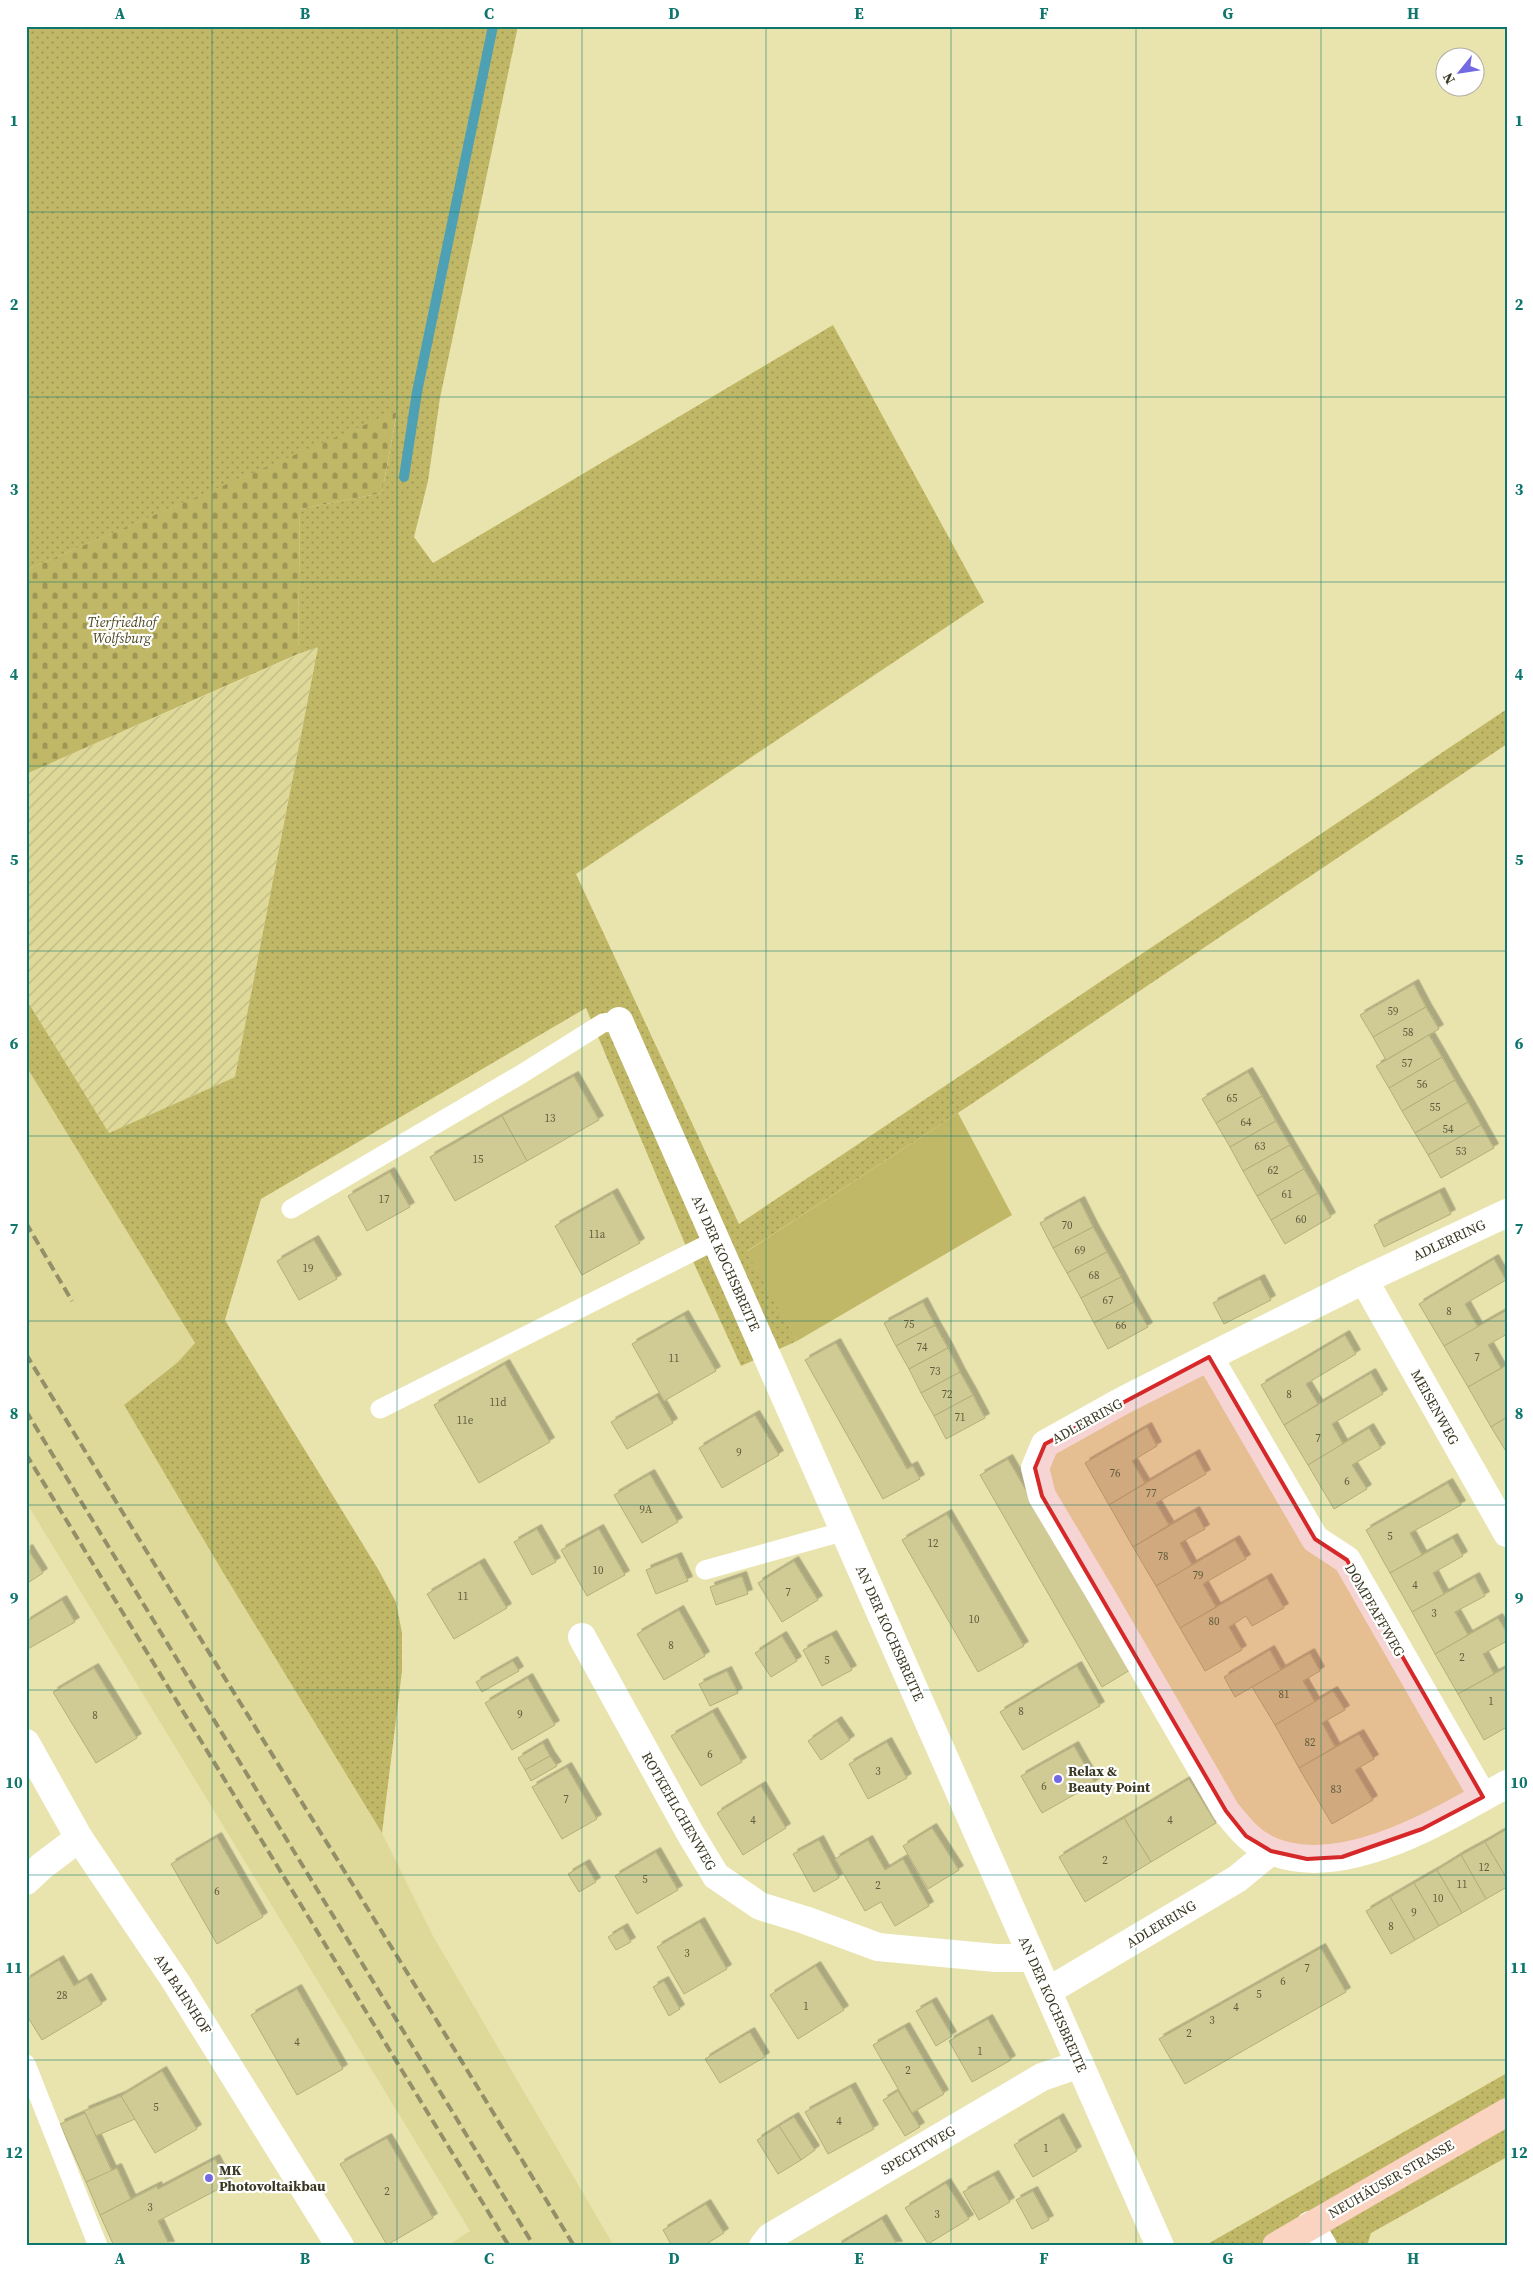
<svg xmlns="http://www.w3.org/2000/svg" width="1533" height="2272" font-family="'Source Serif 4',serif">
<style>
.built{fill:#ded899}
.industrial{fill:url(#industrial-furrows)}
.grass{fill:url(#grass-dots)}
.cemetery{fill:url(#cemetery-stones)}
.park{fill:#c1b867}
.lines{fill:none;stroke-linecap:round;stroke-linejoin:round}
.stream{stroke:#4ea0b5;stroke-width:10}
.building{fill:#d0ca94;stroke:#b4ae7a;filter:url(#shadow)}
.service{stroke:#fff;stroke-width:19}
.minor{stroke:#fff;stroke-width:28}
.secondary{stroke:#fad3c1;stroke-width:28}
.rail{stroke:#938f68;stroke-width:4;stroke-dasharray:10 5;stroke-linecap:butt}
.marked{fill:#d62828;fill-opacity:0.2;stroke:#d62828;stroke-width:4;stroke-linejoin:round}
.grid{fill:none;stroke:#0f766e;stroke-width:1;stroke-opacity:0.55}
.poi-dot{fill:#7369e3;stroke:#fff;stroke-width:2}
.labels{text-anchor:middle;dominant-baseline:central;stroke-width:4.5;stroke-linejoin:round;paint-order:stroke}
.number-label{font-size:11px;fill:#605c3e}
.park-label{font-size:14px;font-style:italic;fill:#4e4921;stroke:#fff}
.street-label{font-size:14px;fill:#3a3822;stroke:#fff}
.poi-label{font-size:14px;font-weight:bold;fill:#3a3822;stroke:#fff;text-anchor:start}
.neatline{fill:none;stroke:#0f766e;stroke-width:2}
.grid-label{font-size:16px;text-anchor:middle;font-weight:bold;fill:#0f766e}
</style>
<defs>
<pattern id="industrial-furrows" width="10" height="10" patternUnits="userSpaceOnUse" patternTransform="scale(1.25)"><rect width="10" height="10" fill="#ded899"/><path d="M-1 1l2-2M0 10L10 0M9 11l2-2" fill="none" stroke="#bfba84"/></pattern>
<pattern id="grass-dots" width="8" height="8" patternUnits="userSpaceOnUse" patternTransform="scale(1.25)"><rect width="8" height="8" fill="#c1b867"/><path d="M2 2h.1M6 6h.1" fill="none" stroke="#9e9754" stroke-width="1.8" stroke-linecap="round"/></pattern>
<pattern id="cemetery-stones" width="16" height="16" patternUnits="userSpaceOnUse" patternTransform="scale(1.25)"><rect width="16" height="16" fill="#c1b867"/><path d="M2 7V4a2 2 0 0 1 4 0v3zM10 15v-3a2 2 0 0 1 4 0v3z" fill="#9e9754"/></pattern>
<filter id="shadow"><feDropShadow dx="4.5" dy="-4.5" stdDeviation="0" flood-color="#0004"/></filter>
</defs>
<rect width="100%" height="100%" fill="#e9e4ad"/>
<polygon class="built" points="26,1066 195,1343 178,1362 124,1405 221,1569 382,1833 433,1936 614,2246 447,2246 470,2231 26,1502"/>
<polygon class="industrial" points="318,646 235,1077 109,1133 26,999 26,774"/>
<g class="grass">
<polygon points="26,26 518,26 440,398 428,481 414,537 433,563 833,325 984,602 576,874 739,1224 1507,709 1507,744 958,1113 747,1251 797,1341 741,1366 685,1244 586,1008 261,1199 225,1320 378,1569 396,1602 402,1633 402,1671 382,1833 221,1569 124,1405 178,1362 195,1343 26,1066 26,999 109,1133 235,1077 318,647 298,654 300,509 382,493 397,412 26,570"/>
<polygon points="1507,2073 1507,2157 1371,2233 1367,2246 1204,2246"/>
</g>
<polygon class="cemetery" points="397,411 382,493 300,509 298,654 26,774 26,570"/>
<polygon class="park" points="958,1113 1012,1215 797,1341 746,1252"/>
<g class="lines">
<polyline class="stream" points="404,477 417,392 493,26"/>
</g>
<g class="building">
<polygon points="1414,984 1426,1007 1373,1037 1360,1015"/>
<polygon points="1426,1007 1439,1029 1386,1060 1373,1037"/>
<polygon points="1429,1035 1442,1057 1389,1088 1376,1066"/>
<polygon points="1442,1057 1455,1080 1402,1111 1389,1088"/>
<polygon points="1248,1072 1262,1096 1216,1123 1202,1099"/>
<polygon points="574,1076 599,1120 527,1161 502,1116"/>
<polygon points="1455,1080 1468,1102 1415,1133 1402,1111"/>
<polygon points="1262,1096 1276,1121 1230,1147 1216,1123"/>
<polygon points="1468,1102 1481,1125 1428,1155 1415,1133"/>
<polygon points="502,1116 527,1161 455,1201 430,1157"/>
<polygon points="1276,1121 1290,1145 1243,1171 1230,1147"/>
<polygon points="1481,1125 1494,1148 1441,1178 1428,1155"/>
<polygon points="1290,1145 1304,1169 1257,1196 1243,1171"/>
<polygon points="1304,1169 1318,1193 1271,1220 1257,1196"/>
<polygon points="390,1172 410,1207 367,1231 348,1196"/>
<polygon points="1440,1192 1451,1214 1384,1247 1374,1225"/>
<polygon points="613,1193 640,1243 582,1275 555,1226"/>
<polygon points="1318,1193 1331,1217 1285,1244 1271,1220"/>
<polygon points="1080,1201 1093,1227 1053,1248 1040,1223"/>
<polygon points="1093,1227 1107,1252 1067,1273 1053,1248"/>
<polygon points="314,1240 337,1279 299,1300 277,1261"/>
<polygon points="1107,1252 1121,1277 1081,1298 1067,1273"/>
<polygon points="1494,1259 1506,1280 1465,1304 1478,1327 1444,1346 1419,1304"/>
<polygon points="1121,1277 1134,1302 1094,1323 1081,1298"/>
<polygon points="1260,1279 1271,1300 1224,1324 1213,1303"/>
<polygon points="923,1302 935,1325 896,1346 884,1323"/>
<polygon points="1134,1302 1148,1327 1108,1349 1094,1323"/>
<polygon points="1507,1310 1507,1334 1488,1345 1501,1368 1468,1387 1444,1346"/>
<polygon points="684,1315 716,1371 664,1401 632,1344"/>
<polygon points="935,1325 948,1348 909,1369 896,1346"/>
<polygon points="1345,1335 1356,1354 1306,1384 1318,1404 1284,1425 1261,1385"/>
<polygon points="836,1343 907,1469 913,1466 920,1479 883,1499 805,1360"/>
<polygon points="948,1348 960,1372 921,1393 909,1369"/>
<polygon points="505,1364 550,1442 479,1483 434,1405"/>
<polygon points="1507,1365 1507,1417 1491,1427 1468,1387"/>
<polygon points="960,1372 973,1395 934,1416 921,1393"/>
<polygon points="1371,1373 1383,1394 1332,1424 1343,1444 1308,1465 1284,1425"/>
<polygon points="973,1395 985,1418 946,1439 934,1416"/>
<polygon points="657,1396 673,1423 627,1449 611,1422"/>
<polygon points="755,1415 779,1455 722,1488 699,1448"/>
<polygon points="1507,1417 1507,1453 1491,1427"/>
<polygon points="1147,1427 1157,1446 1132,1461 1145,1483 1109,1505 1085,1463"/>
<polygon points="1369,1428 1381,1448 1352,1465 1367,1489 1334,1509 1308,1465"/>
<polygon points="1195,1454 1206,1474 1156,1503 1169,1525 1133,1547 1109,1505"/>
<polygon points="1008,1459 1130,1670 1102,1687 980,1475"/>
<polygon points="650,1474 678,1522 642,1543 614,1495"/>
<polygon points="1448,1483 1461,1505 1410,1533 1422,1555 1390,1573 1366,1530"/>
<polygon points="1195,1511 1205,1529 1180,1543 1192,1565 1156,1586 1133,1547"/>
<polygon points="947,1514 1024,1646 978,1672 902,1540"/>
<polygon points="537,1529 556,1562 532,1575 514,1542"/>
<polygon points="599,1529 625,1575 587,1596 561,1550"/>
<polygon points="1453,1538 1463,1556 1433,1573 1444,1594 1412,1612 1390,1573"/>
<polygon points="1235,1540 1246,1559 1203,1584 1216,1607 1180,1628 1156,1586"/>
<polygon points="28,1549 43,1573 26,1584 26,1550"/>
<polygon points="677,1557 688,1581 656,1594 646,1570"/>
<polygon points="794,1561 818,1600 782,1622 758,1583"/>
<polygon points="480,1563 507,1608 454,1639 427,1594"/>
<polygon points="742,1576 748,1594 716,1605 710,1587"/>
<polygon points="1475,1577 1485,1596 1455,1612 1468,1635 1435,1654 1412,1612"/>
<polygon points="1267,1578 1284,1608 1252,1626 1246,1616 1229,1627 1242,1650 1205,1671 1180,1628"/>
<polygon points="62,1600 75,1622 26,1650 26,1622"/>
<polygon points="679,1610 705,1656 664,1680 637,1634"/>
<polygon points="1498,1618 1507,1633 1507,1641 1483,1654 1494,1674 1458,1694 1435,1654"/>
<polygon points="832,1635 852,1670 822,1686 803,1650"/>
<polygon points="782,1636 797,1661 771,1677 755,1653"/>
<polygon points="1270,1650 1281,1670 1235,1697 1224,1677"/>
<polygon points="1310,1653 1320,1671 1303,1681 1315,1702 1275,1725 1252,1687"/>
<polygon points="513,1661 519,1671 482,1692 476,1682"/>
<polygon points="1077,1666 1100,1706 1023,1750 1000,1712"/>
<polygon points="1507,1667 1507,1727 1484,1740 1458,1694"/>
<polygon points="94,1668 137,1738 96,1763 53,1692"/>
<polygon points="727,1671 738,1693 710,1706 699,1684"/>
<polygon points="528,1678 555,1725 512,1750 485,1703"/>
<polygon points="1333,1691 1345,1710 1322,1723 1335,1747 1299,1768 1275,1725"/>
<polygon points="713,1712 742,1762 701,1786 671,1736"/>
<polygon points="837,1721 850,1740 821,1760 808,1741"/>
<polygon points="1359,1734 1374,1759 1355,1770 1373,1800 1332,1824 1299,1768"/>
<polygon points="887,1742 907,1778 868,1799 849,1764"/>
<polygon points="543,1743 550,1756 525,1770 518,1758"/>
<polygon points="1074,1746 1095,1783 1042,1813 1021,1776"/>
<polygon points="550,1756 557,1766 531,1781 525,1770"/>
<polygon points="567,1767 597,1819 562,1839 532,1787"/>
<polygon points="1189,1779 1216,1823 1151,1862 1124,1818"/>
<polygon points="761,1786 786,1828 743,1855 717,1813"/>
<polygon points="1124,1818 1151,1862 1085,1902 1059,1857"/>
<polygon points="932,1828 959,1870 928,1889 903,1846"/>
<polygon points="1507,1829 1507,1879 1485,1842"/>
<polygon points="217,1837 263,1917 217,1944 171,1864"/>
<polygon points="819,1840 839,1878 814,1892 793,1854"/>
<polygon points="868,1840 885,1870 903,1859 929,1906 895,1926 881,1902 865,1911 835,1859"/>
<polygon points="1485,1842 1507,1879 1507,1887 1486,1899 1461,1855"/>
<polygon points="656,1852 678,1890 637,1914 615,1876"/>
<polygon points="1461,1855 1486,1899 1462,1913 1437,1870"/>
<polygon points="585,1864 596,1882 579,1892 568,1874"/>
<polygon points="1437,1870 1462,1913 1439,1926 1414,1883"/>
<polygon points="1414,1883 1439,1926 1415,1940 1390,1897"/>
<polygon points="1390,1897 1415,1940 1391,1954 1366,1911"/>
<polygon points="700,1922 727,1969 684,1994 657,1947"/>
<polygon points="623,1928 631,1942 616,1950 608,1937"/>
<polygon points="1321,1948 1346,1992 1185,2084 1159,2039"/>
<polygon points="59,1960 74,1986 87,1978 102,2004 42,2040 26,2014 26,1980"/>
<polygon points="816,1966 844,2010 798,2039 770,1995"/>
<polygon points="664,1981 680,2009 669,2016 653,1987"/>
<polygon points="297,1989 343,2069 297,2095 251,2015"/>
<polygon points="932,2002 952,2036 936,2046 916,2011"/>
<polygon points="988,2019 1011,2060 972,2082 949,2041"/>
<polygon points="905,2027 944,2094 912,2113 873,2045"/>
<polygon points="750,2032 765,2057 720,2083 705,2059"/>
<polygon points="162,2071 197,2129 155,2153 121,2096"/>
<polygon points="851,2087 874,2129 828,2154 805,2112"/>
<polygon points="898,2091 920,2127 905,2136 883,2100"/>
<polygon points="121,2096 135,2119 96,2136 84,2111"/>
<polygon points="85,2113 112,2171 86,2182 60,2124"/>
<polygon points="794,2117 815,2150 801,2160 779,2126"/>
<polygon points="1059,2118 1077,2151 1033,2177 1014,2145"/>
<polygon points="779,2126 801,2160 778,2174 757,2140"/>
<polygon points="387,2138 433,2218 387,2245 340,2164"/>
<polygon points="215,2159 228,2184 158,2221 170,2246 114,2246 100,2215 157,2186 158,2189"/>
<polygon points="117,2168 131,2199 100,2215 86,2182"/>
<polygon points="994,2175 1010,2202 979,2220 963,2192"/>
<polygon points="946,2183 969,2219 928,2244 905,2208"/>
<polygon points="1033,2191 1049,2220 1032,2229 1016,2200"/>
<polygon points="706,2204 724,2233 703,2246 672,2246 663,2230"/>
<polygon points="882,2219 898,2246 837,2246 840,2244"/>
</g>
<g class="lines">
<g class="service">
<polyline points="291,1209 520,1075 603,1023 619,1021"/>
<polyline points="380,1409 716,1240"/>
<polyline points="705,1570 845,1531"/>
<polyline points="26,2064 98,2246"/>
</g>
<g class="minor">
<polyline points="619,1021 1160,2246"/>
<path d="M 1507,1213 L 1364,1280 L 1209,1357 L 1122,1401 L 1045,1444 L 1035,1468 L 1042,1496 L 1101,1595 L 1226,1811 C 1239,1827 1251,1843 1271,1851 C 1345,1881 1443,1819 1507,1784"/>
<polyline points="1364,1280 1507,1533"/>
<polyline points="1209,1357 1315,1539 1347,1560 1483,1797"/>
<polyline points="582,1637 690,1833 716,1876 760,1906 805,1920 878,1947 996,1958 1033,1958"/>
<polyline points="26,1743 79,1838 176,1982 340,2246"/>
<polyline points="26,1881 42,1866 79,1838"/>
<polyline points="1048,1991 1237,1879 1271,1851"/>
<polyline points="1310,2225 1323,2246"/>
<polyline points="763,2246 770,2237 1042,2077 1080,2064"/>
</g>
<polyline class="secondary" points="1276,2246 1507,2112"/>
<g class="rail">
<polyline points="26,1223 72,1301"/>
<path d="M 26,1354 C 207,1653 394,1947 574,2246"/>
<polyline points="26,1411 534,2246"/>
<polyline points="26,1454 509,2246"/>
</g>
</g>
<path class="marked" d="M 1209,1357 L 1315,1539 L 1347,1560 L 1483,1797 L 1422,1829 L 1342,1857 L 1307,1859 L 1271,1851 L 1246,1836 L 1226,1811 L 1042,1496 L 1035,1468 L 1045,1444 Z"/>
<path class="grid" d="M 212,26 L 212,2246M 397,26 L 397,2246M 582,26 L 582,2246M 766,26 L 766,2246M 951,26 L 951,2246M 1136,26 L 1136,2246M 1321,26 L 1321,2246M 26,212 L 1507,212M 26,397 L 1507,397M 26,582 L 1507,582M 26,766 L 1507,766M 26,951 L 1507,951M 26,1136 L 1507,1136M 26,1321 L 1507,1321M 26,1505 L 1507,1505M 26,1690 L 1507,1690M 26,1875 L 1507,1875M 26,2060 L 1507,2060"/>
<g class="poi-dot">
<circle cx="1058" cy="1779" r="5"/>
<circle cx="209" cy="2178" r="5"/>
</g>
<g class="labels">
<g class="number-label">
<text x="1393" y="1011">59</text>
<text x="1408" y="1032">58</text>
<text x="1407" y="1063">57</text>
<text x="1422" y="1084">56</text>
<text x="1232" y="1098">65</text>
<text x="1435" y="1107">55</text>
<text x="550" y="1118">13</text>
<text x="1246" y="1122">64</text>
<text x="1448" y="1129">54</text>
<text x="1260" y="1146">63</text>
<text x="1461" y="1151">53</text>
<text x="478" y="1159">15</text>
<text x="1273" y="1170">62</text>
<text x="1287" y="1194">61</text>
<text x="384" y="1199">17</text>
<text x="1301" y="1219">60</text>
<text x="1067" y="1225">70</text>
<text x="597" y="1234">11a</text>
<text x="1080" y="1250">69</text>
<text x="308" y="1268">19</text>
<text x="1094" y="1275">68</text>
<text x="1108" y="1300">67</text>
<text x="1449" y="1311">8</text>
<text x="909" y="1324">75</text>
<text x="1121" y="1325">66</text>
<text x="922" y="1347">74</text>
<text x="1477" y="1357">7</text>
<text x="674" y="1358">11</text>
<text x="935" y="1371">73</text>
<text x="947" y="1394">72</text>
<text x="1289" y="1394">8</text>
<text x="498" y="1402">11d</text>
<text x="960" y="1417">71</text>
<text x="465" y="1420">11e</text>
<text x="1318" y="1438">7</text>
<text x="739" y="1452">9</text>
<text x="1115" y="1473">76</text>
<text x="1347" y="1481">6</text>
<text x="1151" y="1493">77</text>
<text x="646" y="1509">9A</text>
<text x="1390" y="1536">5</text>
<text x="933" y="1543">12</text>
<text x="1163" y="1556">78</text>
<text x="598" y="1570">10</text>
<text x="1198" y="1575">79</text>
<text x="1415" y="1585">4</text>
<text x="788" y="1592">7</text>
<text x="463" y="1596">11</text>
<text x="1434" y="1613">3</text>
<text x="974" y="1619">10</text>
<text x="1214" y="1621">80</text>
<text x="671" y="1645">8</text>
<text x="1462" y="1657">2</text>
<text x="827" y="1660">5</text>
<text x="1284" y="1694">81</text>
<text x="1491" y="1701">1</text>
<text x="1021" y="1711">8</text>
<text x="520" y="1714">9</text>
<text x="95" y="1715">8</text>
<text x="1310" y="1742">82</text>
<text x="710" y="1754">6</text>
<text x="878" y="1771">3</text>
<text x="1044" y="1786">6</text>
<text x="1336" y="1789">83</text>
<text x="566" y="1799">7</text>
<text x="753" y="1820">4</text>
<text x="1170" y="1820">4</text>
<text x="1105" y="1860">2</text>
<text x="1484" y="1867">12</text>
<text x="645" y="1879">5</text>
<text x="1462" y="1884">11</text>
<text x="878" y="1885">2</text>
<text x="217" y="1891">6</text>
<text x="1438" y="1898">10</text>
<text x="1414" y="1912">9</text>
<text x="1391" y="1926">8</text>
<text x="687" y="1953">3</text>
<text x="1307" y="1968">7</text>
<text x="1283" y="1981">6</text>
<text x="1259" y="1994">5</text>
<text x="62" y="1995">28</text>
<text x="806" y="2006">1</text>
<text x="1236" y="2007">4</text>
<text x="1212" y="2020">3</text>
<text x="1189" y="2033">2</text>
<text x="297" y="2042">4</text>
<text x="980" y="2051">1</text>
<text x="908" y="2070">2</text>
<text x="156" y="2107">5</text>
<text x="839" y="2121">4</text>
<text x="1046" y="2148">1</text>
<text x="387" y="2191">2</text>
<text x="150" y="2207">3</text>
<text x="937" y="2214">3</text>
</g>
<g class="park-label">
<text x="122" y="622">Tierfriedhof<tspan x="122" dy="16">Wolfsburg</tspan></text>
</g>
<g class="street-label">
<text transform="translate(1449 1240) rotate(-25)">ADLERRING</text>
<text transform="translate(726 1263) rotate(66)">AN DER KOCHSBREITE</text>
<text transform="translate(1435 1407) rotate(61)">MEISENWEG</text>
<text transform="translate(1087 1421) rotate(-29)">ADLERRING</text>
<text transform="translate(1375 1610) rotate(60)">DOMPFAFFWEG</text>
<text transform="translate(890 1633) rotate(66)">AN DER KOCHSBREITE</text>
<text transform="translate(679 1811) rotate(60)">ROTKEHLCHENWEG</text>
<text transform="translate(1161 1924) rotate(-31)">ADLERRING</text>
<text transform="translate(183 1994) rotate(57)">AM BAHNHOF</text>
<text transform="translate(1053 2004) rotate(66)">AN DER KOCHSBREITE</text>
<text transform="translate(918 2150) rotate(-30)">SPECHTWEG</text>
<text transform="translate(1391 2179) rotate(-30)">NEUHÄUSER STRASSE</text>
</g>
<g class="poi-label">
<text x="1068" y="1771">Relax &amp;<tspan x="1068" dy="16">Beauty Point</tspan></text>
<text x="219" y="2170">MK<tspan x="219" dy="16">Photovoltaikbau</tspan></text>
</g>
</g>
<rect width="1533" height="2272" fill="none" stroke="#ffffff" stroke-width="55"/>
<g transform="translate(1460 72) rotate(240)"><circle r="24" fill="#ffffff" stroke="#b0afa7"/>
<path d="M0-4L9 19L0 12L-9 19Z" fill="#7369e3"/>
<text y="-8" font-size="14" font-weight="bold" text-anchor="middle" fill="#3a3822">N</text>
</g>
<rect x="28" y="28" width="1478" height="2216" class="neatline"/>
<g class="grid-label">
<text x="120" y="19">A</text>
<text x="305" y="19">B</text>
<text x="489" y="19">C</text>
<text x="674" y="19">D</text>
<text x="859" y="19">E</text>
<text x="1044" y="19">F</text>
<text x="1228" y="19">G</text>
<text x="1413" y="19">H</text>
<text x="14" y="126">1</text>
<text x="1519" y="126">1</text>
<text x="14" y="310">2</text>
<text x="1519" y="310">2</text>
<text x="14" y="495">3</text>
<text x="1519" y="495">3</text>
<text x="14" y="680">4</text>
<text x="1519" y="680">4</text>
<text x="14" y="865">5</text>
<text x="1519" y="865">5</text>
<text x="14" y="1049">6</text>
<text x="1519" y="1049">6</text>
<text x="14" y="1234">7</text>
<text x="1519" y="1234">7</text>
<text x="14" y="1419">8</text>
<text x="1519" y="1419">8</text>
<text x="14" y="1604">9</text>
<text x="1519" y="1604">9</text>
<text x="14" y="1788">10</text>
<text x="1519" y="1788">10</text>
<text x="14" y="1973">11</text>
<text x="1519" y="1973">11</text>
<text x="14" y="2158">12</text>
<text x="1519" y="2158">12</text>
<text x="120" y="2264">A</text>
<text x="305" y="2264">B</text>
<text x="489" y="2264">C</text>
<text x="674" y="2264">D</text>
<text x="859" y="2264">E</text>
<text x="1044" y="2264">F</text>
<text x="1228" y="2264">G</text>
<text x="1413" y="2264">H</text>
</g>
</svg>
